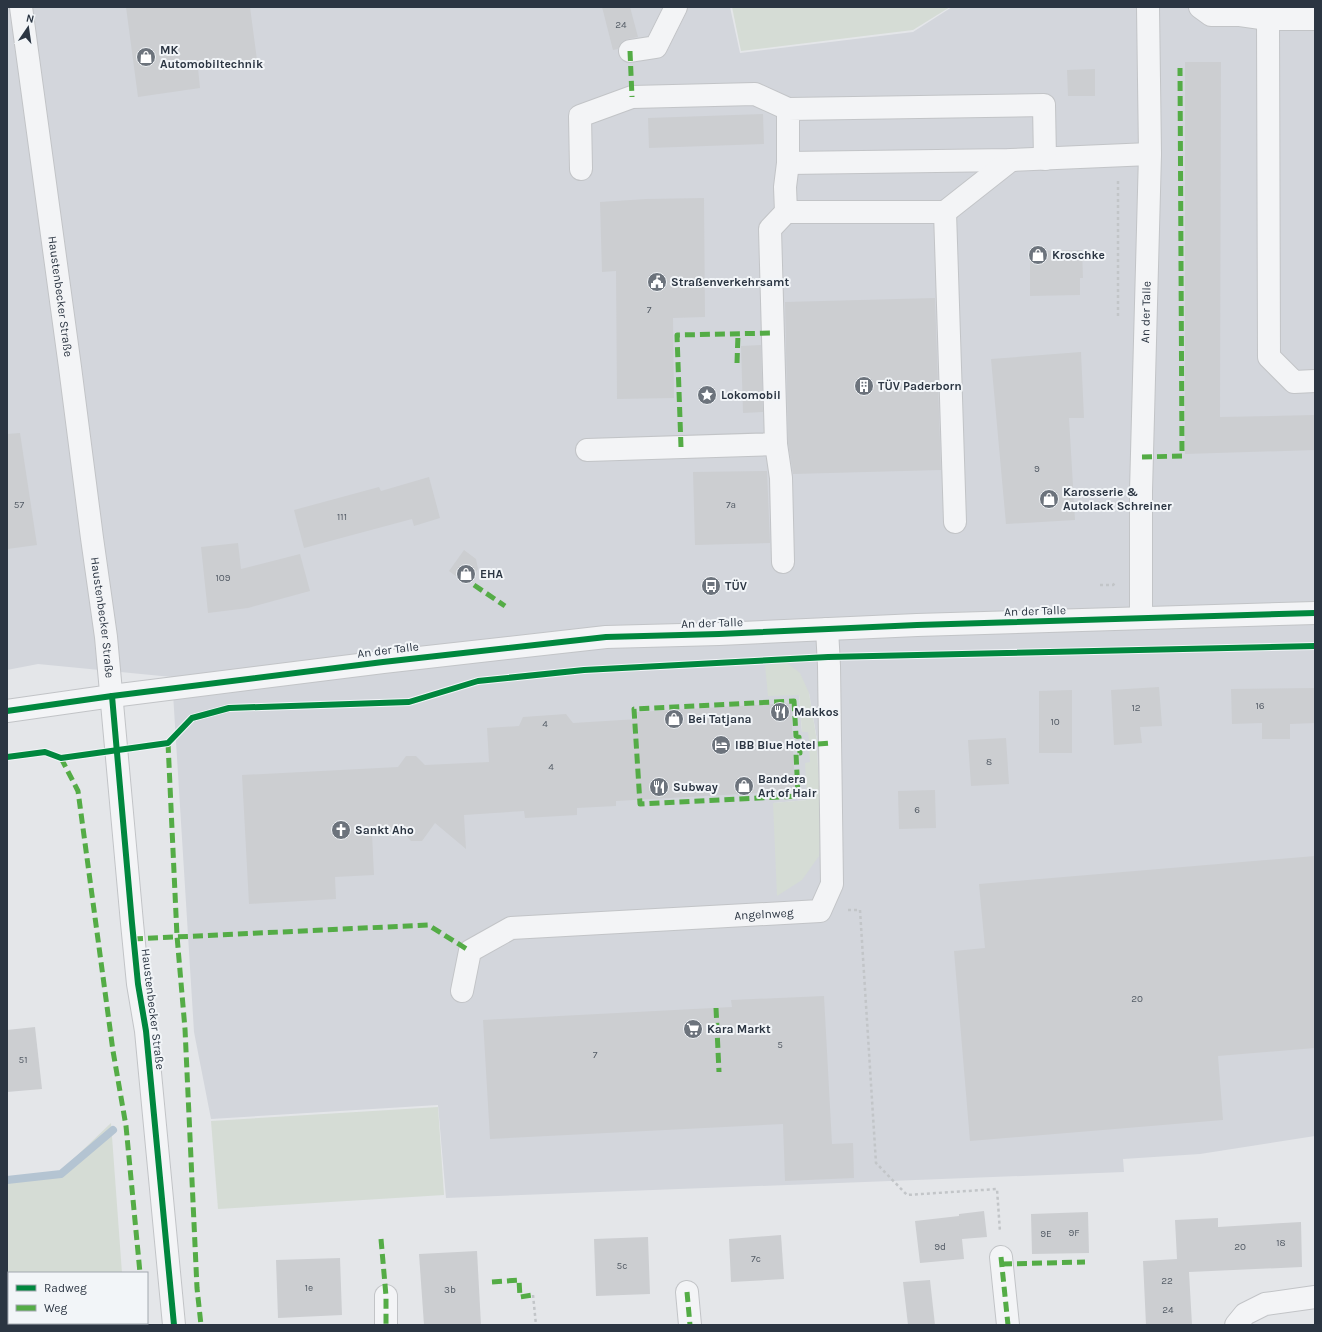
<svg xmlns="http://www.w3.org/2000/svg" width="1322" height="1332" font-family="Karla,sans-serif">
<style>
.built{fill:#d3d6dc;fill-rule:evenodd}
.green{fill:#d5dcd5}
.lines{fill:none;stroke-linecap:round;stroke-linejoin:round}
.stream{stroke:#b4c4d2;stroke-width:8}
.building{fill:#ccced1}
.minor-casing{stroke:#c2c4c7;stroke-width:24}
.path{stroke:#c2c5c8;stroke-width:2.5;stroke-dasharray:3 3;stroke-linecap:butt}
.minor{stroke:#f3f4f6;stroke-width:22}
.quiet{stroke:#54ac46;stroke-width:5;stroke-dasharray:10 5;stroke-linecap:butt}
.cycleway-casing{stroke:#f2f5f8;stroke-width:8}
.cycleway{stroke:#00873e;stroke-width:6}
.labels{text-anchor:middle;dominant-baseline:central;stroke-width:4;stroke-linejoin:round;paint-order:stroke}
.number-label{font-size:10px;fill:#545c66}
.poi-label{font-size:12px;font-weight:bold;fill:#2b3542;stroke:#f2f5f8;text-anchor:start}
.street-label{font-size:12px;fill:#2b3542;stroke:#f2f5f8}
</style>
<rect width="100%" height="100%" fill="#e4e6e9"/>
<path class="built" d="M 7,7 L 730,7 L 740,53 L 913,32 L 952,7 L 1315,7 L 1315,1136 L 1200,1154 L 1123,1159 L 1124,1172 L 446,1198 L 438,1105 L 211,1119 L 194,1032 L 172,677 L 38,664 L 7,670 ZM 809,693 L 817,740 L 817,741 L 808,732 L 802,732 L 799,695 ZM 817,750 L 821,820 L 773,803 L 807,800 L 810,762 Z"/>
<g class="green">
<polygon points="732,7 950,7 913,30 741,51"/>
<polygon points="787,663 800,673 809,693 817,741 809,741 808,732 802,732 799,695 768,696 765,665"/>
<polygon points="809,750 817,750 821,820 819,856 802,880 777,896 773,803 807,800 805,763 810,762"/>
<polygon points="438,1107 444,1195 218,1209 211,1121"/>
<polygon points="111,1123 122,1273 9,1273 9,1313 7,1313 7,1177 61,1171"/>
<polygon points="7,1316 9,1316 9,1323 127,1323 127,1325 7,1325"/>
</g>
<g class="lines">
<polyline class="stream" points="7,1180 61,1174 113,1130"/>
</g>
<g class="building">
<polygon points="126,7 250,7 257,60 198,68 200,88 138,97"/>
<polygon points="602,7 630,7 638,37 628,39 623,41 618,49 613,50"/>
<polygon points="1185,62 1221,62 1220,417 1315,415 1315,450 1185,454"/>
<polygon points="1095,69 1095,96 1068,96 1067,70"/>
<polygon points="763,114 764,144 649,148 648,118"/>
<polygon points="704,198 705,317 673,318 674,398 617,399 616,271 602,272 600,202 646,199"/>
<polygon points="1082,250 1083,278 1080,278 1080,295 1030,296 1030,251"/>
<polygon points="935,298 941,470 793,474 788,443 785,302"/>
<polygon points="761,345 763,412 743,413 741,346"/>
<polygon points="1081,352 1084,418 1069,418 1075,520 1006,524 991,359"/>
<polygon points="20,433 37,545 7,549 7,434"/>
<polygon points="767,471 770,543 695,545 693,472"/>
<polygon points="429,477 440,518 414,526 412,519 304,548 294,510 379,487 381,491"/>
<polygon points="238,543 241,569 300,554 310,591 248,608 208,613 201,547"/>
<polygon points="464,550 476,559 478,569 472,578 461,580 449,571"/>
<polygon points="1159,687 1162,726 1140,727 1142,743 1114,745 1111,690"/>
<polygon points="1315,688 1315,723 1290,724 1290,739 1262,739 1262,723 1232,724 1231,689"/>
<polygon points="1072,690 1072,753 1039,753 1039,691"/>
<polygon points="791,703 795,791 616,801 616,806 577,808 577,815 525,818 524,811 464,815 466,849 435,823 422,841 411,841 403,832 372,834 374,875 335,877 336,899 249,904 242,775 398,767 406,756 416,756 425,765 489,762 487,728 519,726 523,717 566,714 573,723 638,719 637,712"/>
<polygon points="1006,738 1009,784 971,786 968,740"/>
<polygon points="935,790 936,828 899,829 898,791"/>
<polygon points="1315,856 1315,1048 1218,1056 1223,1120 970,1141 954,951 985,948 979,884"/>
<polygon points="824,996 832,1144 853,1143 854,1178 785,1181 783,1124 490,1139 483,1020 732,1007 731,1000"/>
<polygon points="35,1027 42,1089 7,1092 7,1030"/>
<polygon points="984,1211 987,1237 962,1239 964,1259 920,1263 915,1221 959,1216 959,1214"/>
<polygon points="1088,1212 1089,1253 1032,1254 1031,1214"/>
<polygon points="1218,1218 1218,1227 1301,1222 1302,1267 1189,1272 1192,1325 1146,1325 1143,1261 1177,1259 1175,1220"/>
<polygon points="781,1235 784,1279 731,1282 729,1239"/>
<polygon points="648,1237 650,1294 596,1296 594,1239"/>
<polygon points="477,1251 481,1325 424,1325 419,1254"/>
<polygon points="340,1258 342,1315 278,1318 276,1260"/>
<polygon points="930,1280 935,1325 908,1325 903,1282"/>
</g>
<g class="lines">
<g class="minor-casing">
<g id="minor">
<path id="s1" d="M 21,7 L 70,367 L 92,538 L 106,637 L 132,923 L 138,984 L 146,1031 L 174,1325"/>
<polyline points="1200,7 1211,15 1240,15 1268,19"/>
<polyline points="1315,19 1268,19 1269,357 1294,382 1315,381"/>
<polyline points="630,51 656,47 676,7"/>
<polyline points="788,163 1011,160 1150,154"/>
<polyline points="581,169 580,116 632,97 755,94 788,109"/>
<polyline points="786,212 945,212 1011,160"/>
<polyline points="945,212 955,522"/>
<polyline points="776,444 781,478 783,562"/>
<polyline points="587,450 776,444 770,229 786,212 785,187 788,163 788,109 1044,105 1045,159"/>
<path id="s2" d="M 1141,618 L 1141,491 L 1150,154 L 1148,7"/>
<polyline points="7,711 112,696 383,662 606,637 719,634 917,625 1315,613"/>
<path id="s3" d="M 462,991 L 470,951 L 511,928 L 820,911 L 832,884 L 829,666 L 827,629"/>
<polyline points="1001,1257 1008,1325"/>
<polyline points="687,1292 690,1325"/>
<polyline points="386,1296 386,1325"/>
<polyline points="1236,1325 1245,1314 1265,1304 1315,1297"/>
</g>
</g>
<g class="path">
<polyline points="1118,181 1118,318"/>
<polyline points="1100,585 1113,585 1115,583"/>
<polyline points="848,910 860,910 876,1163 907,1195 997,1189 1000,1232"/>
<polyline points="533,1295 536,1325"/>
</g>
<use href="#minor" class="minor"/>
<g class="quiet">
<polyline points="630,51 632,97"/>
<polyline points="737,363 738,334"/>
<polyline points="681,447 677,335 773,333"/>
<polyline points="1142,457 1182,456 1180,68"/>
<polyline points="474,585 505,606"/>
<polygon points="794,701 796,736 799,737 800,753 796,753 798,796 640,804 634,709"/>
<polyline points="168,743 177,936 185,1029 197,1288 201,1325"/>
<polyline points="818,744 830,743"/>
<polyline points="795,745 812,744"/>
<polyline points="61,758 78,791 113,1051 126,1126 140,1273"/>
<polyline points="133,939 428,925 470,951"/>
<polyline points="716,1008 719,1072"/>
<polyline points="381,1239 386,1296 386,1325"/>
<polyline points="1001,1257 1008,1325"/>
<polyline points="1002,1264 1085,1262"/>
<polyline points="492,1282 519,1280 520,1297 533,1295"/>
<polyline points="687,1292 690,1325"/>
<polyline points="144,1323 145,1325"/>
</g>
<g class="cycleway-casing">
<g id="cycleway">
<polyline points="112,696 132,923 138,984 146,1031 174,1325"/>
<polyline points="7,711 112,696 383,662 606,637 719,634 917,625 1315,613"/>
<polyline points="7,757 45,752 61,758 168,743 192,718 229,708 409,702 478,681 584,670 828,657 1315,646"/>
</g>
</g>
<use href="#cycleway" class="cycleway"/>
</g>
<defs>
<g id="shop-disc" transform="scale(1)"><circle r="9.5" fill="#6c737c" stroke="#f2f5f8"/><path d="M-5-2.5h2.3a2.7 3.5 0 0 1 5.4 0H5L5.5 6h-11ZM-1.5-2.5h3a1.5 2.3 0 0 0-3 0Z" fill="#fff"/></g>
<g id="civic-disc" transform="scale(1)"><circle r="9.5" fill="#6c737c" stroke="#f2f5f8"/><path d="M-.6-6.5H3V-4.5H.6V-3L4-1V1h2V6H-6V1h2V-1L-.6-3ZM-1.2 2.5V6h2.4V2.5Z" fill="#fff"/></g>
<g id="building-disc" transform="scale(1)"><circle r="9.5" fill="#6c737c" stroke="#f2f5f8"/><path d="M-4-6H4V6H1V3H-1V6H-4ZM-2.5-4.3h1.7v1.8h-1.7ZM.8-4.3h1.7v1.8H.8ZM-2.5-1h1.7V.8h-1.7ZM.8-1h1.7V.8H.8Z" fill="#fff"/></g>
<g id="sight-disc" transform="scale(1)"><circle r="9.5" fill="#6c737c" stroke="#f2f5f8"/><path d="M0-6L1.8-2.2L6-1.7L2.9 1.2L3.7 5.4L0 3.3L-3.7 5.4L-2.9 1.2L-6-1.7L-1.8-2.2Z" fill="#fff"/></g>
<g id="bus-disc" transform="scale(1)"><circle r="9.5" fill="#6c737c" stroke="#f2f5f8"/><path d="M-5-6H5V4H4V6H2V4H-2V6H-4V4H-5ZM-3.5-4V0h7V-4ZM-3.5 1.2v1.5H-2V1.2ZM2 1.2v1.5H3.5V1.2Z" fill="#fff"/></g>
<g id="restaurant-disc" transform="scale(1)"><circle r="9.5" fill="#6c737c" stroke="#f2f5f8"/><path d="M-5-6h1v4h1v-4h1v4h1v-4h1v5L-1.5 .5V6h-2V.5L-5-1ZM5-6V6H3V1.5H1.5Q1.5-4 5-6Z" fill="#fff"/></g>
<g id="hotel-disc" transform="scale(1)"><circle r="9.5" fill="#6c737c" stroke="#f2f5f8"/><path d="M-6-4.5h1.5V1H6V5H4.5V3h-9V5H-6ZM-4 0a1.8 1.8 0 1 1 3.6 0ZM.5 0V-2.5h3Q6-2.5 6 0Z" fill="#fff"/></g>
<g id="church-disc" transform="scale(1)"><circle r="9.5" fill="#6c737c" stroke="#f2f5f8"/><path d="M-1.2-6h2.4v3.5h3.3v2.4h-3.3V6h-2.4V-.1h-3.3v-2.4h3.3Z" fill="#fff"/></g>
<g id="supermarket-disc" transform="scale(1)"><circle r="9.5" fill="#6c737c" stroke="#f2f5f8"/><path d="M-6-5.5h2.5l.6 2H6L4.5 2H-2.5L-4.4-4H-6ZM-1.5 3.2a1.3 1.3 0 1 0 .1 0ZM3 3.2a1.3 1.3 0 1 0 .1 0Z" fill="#fff"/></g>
</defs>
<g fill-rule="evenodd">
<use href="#shop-disc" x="146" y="57"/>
<use href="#shop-disc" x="1038" y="255"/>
<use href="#civic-disc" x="657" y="282"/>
<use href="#building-disc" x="864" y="386"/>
<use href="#sight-disc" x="707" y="395"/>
<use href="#shop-disc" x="1049" y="499"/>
<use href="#shop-disc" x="466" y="574"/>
<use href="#bus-disc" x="711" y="586"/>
<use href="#restaurant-disc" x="780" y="712"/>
<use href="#shop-disc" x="674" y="719"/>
<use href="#hotel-disc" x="721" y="745"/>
<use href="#shop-disc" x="744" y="786"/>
<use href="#restaurant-disc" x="659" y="787"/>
<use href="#church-disc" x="341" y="830"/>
<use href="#supermarket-disc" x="693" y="1029"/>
</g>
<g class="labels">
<g class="number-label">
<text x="621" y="25">24</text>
<text x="649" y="310">7</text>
<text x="1037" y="469">9</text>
<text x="19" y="505">57</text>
<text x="731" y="505">7a</text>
<text x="342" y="517">111</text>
<text x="223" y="578">109</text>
<text x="1260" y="706">16</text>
<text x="1136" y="708">12</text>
<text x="1055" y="722">10</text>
<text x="545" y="724">4</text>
<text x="989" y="762">8</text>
<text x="551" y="767">4</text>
<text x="917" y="810">6</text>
<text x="1137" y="999">20</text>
<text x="780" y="1045">5</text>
<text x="595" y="1055">7</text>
<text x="23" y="1060">51</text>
<text x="1074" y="1233">9F</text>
<text x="1046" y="1234">9E</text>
<text x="1281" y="1243">18</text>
<text x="940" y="1247">9d</text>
<text x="1240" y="1247">20</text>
<text x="756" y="1259">7c</text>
<text x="622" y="1266">5c</text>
<text x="1167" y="1281">22</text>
<text x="309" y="1288">1e</text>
<text x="450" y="1290">3b</text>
<text x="1168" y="1310">24</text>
</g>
<g class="poi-label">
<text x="160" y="50">MK<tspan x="160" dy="14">Automobiltechnik</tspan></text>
<text x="1052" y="255">Kroschke</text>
<text x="671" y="282">Straßenverkehrsamt</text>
<text x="878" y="386">TÜV Paderborn</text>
<text x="721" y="395">Lokomobil</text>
<text x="1063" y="492">Karosserie &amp;<tspan x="1063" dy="14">Autolack Schreiner</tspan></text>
<text x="480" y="574">EHA</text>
<text x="725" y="586">TÜV</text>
<text x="794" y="712">Makkos</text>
<text x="688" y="719">Bei Tatjana</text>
<text x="735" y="745">IBB Blue Hotel</text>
<text x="758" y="779">Bandera<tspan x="758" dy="14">Art of Hair</tspan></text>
<text x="673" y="787">Subway</text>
<text x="355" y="830">Sankt Aho</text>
<text x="707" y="1029">Kara Markt</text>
</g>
<g class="street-label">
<text stroke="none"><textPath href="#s1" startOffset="292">Haustenbecker Straße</textPath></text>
<text stroke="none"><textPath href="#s2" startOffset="306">An der Talle</textPath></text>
<text transform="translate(1035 611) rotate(-2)">An der Talle</text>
<text stroke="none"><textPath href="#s1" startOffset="616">Haustenbecker Straße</textPath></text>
<text transform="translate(712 623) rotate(-2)">An der Talle</text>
<text transform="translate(388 650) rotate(-7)">An der Talle</text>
<text stroke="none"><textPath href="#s3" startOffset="341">Angelnweg</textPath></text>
<text transform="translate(153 1009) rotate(83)">Haustenbecker Straße</text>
</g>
</g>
<rect width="1322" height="1332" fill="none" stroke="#2b3542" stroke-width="16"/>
<rect x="8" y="1272" width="140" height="52" fill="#f2f5f8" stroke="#a2a8af"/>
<rect x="16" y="1285" width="20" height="6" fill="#00873e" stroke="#a2a8af"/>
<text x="44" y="1292" font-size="12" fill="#2b3542">Radweg</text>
<rect x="16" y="1305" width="20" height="6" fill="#54ac46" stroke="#a2a8af"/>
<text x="44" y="1312" font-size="12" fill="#2b3542">Weg</text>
<g transform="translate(28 28) rotate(13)" stroke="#f2f5f8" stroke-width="3" paint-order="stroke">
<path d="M0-3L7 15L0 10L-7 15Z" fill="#2b3542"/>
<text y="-6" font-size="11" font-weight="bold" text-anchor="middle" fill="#2b3542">N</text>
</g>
</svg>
